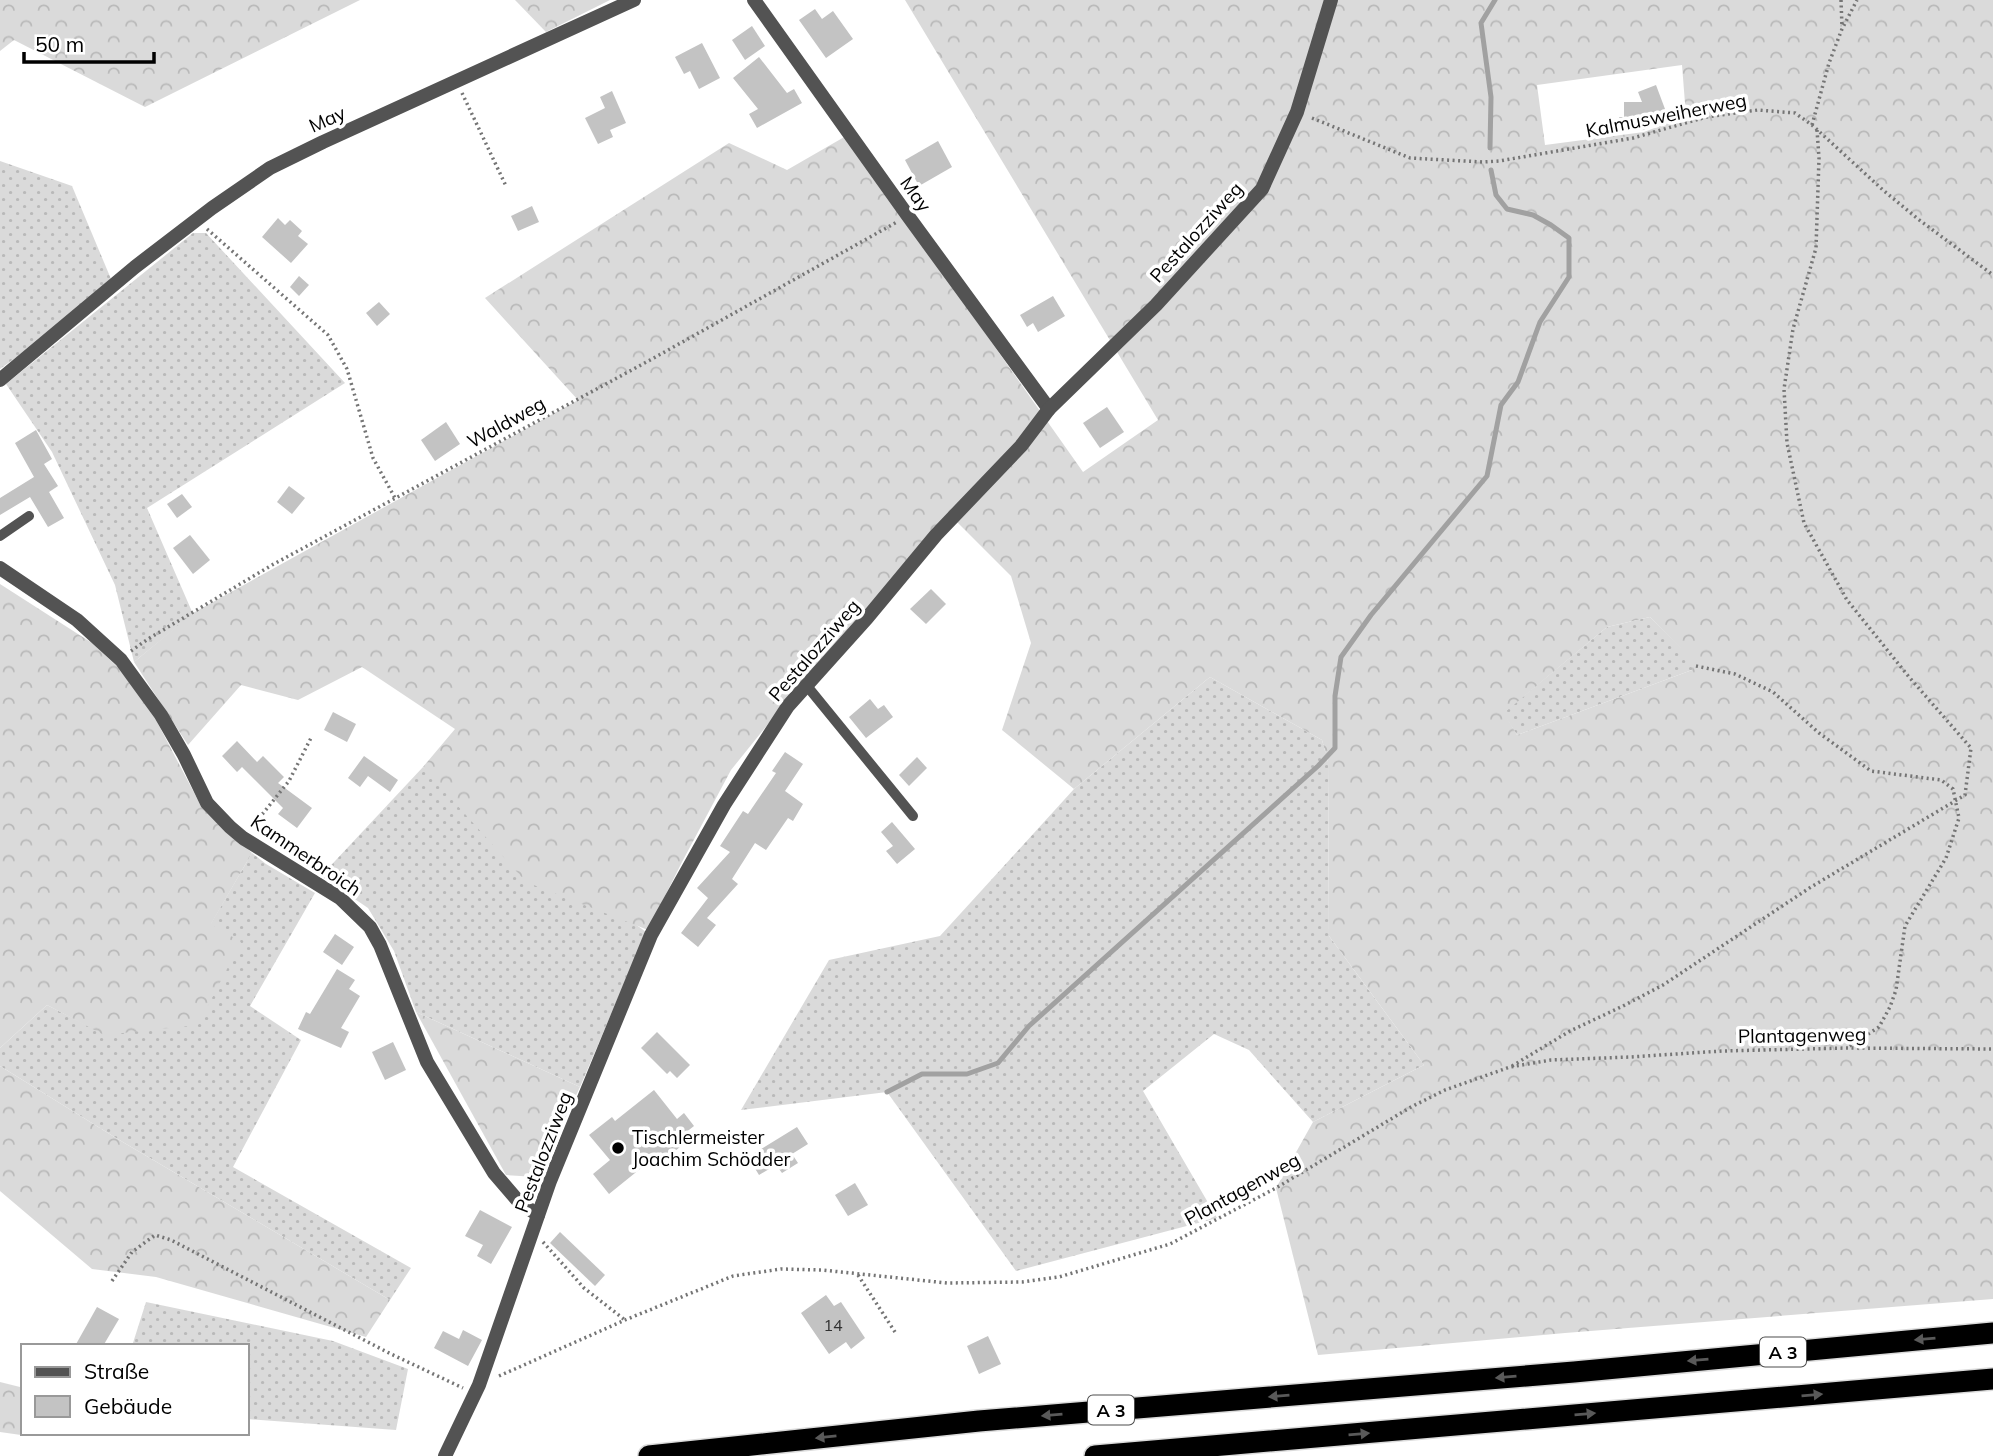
<svg xmlns="http://www.w3.org/2000/svg" width="1993" height="1456" font-family="Mulish,sans-serif">
<style>
.grass{fill:url(#grass-dots)}
.forest{fill:url(#forest-crowns);fill-rule:evenodd}
.lines{fill:none;stroke-linecap:round;stroke-linejoin:round}
.stream{stroke:#a1a1a1;stroke-width:5}
.building{fill:#c3c3c3}
.motorway-casing{stroke:#dbdbdb;stroke-width:24}
.path{stroke:#757575;stroke-width:3.5;stroke-dasharray:2 3.5;stroke-linecap:butt}
.service{stroke:#535353;stroke-width:10}
.minor{stroke:#535353;stroke-width:14}
.motorway{stroke:#000;stroke-width:21}
.oneway{fill:#595959}
.poi-dot{fill:#000;stroke:#fff;stroke-width:2.5}
.labels{text-anchor:middle;dominant-baseline:central;stroke-width:7;stroke-linejoin:round;paint-order:stroke}
.number-label{font-size:16px;fill:#313131}
.shield{fill:#fff;stroke:#4c4c4c;stroke-width:2}
.shield-label{font-size:18px;font-weight:bold;fill:#000}
.street-label{font-size:19px;fill:#000;stroke:#fff}
.poi-label{font-size:19px;fill:#000;stroke:#fff;text-anchor:start}
</style>
<defs>
<pattern id="grass-dots" width="8" height="8" patternUnits="userSpaceOnUse" patternTransform="scale(1.75)"><rect width="8" height="8" fill="#dadada"/><path d="M2 2h.1M6 6h.1" fill="none" stroke="#b9b9b9" stroke-width="1.8" stroke-linecap="round"/></pattern>
<pattern id="forest-crowns" width="20" height="18" patternUnits="userSpaceOnUse" patternTransform="scale(1.75)"><rect width="20" height="18" fill="#dadada"/><path d="M2 6a3 3 0 1 1 6 0M12 15a3 3 0 1 1 6 0" fill="none" stroke="#b9b9b9"/></pattern>
</defs>
<rect width="100%" height="100%" fill="#fff"/>
<g class="grass">
<polygon points="0,161 72,186 111,279 33,345 0,369"/>
<polygon points="193,233 206,233 345,383 147,508 193,614 134,662 115,585 52,452 6,384"/>
<polygon points="1650,617 1694,660 1692,670 1517,735 1503,713 1607,627"/>
<polygon points="1210,677 1322,740 1328,762 1329,936 1424,1065 1313,1122 1249,1050 1214,1034 1143,1091 1217,1218 1016,1271 887,1092 741,1110 829,960 940,936 1074,789"/>
<polygon points="423,767 646,932 580,1087 416,1012 394,951 368,908 321,876"/>
<polygon points="252,853 266,864 315,893 250,1006 301,1040 233,1167 411,1268 390,1300 116,1138 0,1066 0,1048 47,1005 104,1034 210,925"/>
<polygon points="146,1302 333,1341 408,1369 396,1430 247,1419 247,1346 132,1346"/>
</g>
<g class="forest">
<polygon points="0,0 360,0 145,107 14,40 0,51"/>
<polygon points="515,0 610,0 546,32"/>
<path d="M 905,0 L 1993,0 L 1993,1299 L 1565,1333 L 1318,1355 L 1276,1188 L 1313,1122 L 1424,1065 L 1329,936 L 1328,762 L 1322,740 L 1210,677 L 1074,789 L 1002,730 L 1031,643 L 1011,576 L 949,514 L 781,708 L 731,770 L 682,862 L 648,930 L 526,882 L 423,767 L 455,729 L 362,667 L 298,700 L 241,685 L 188,745 L 134,662 L 193,613 L 578,400 L 485,298 L 729,143 L 787,170 L 846,136 L 1083,472 L 1158,420 ZM 1682,65 L 1686,116 L 1644,132 L 1545,145 L 1537,85 ZM 1650,617 L 1693,660 L 1692,670 L 1517,735 L 1504,713 L 1607,627 Z"/>
<polygon points="0,584 92,643 123,672 156,720 201,806 252,853 211,924 241,942 198,1025 104,1035 47,1005 0,1048"/>
<polygon points="416,1012 580,1087 537,1177 506,1175"/>
<polygon points="0,1066 116,1138 390,1300 366,1337 156,1277 92,1269 0,1191"/>
<polygon points="0,1382 20,1387 21,1435 0,1432"/>
</g>
<g class="lines">
<g class="stream">
<polyline points="1490,148 1491,97 1481,23 1495,0"/>
<polyline points="887,1092 922,1074 967,1074 998,1063 1029,1026 1318,766 1335,748 1335,696 1341,657 1371,615 1487,476 1501,405 1518,382 1540,322 1569,277 1569,238 1551,225 1533,215 1507,209 1496,195 1491,170"/>
</g>
</g>
<g class="building">
<polygon points="815,9 822,19 833,11 853,39 826,58 799,20"/>
<polygon points="752,26 765,46 745,60 732,40"/>
<polygon points="702,43 720,78 699,89 690,71 684,74 675,57"/>
<polygon points="759,57 787,93 794,89 802,103 757,128 749,114 758,109 733,78"/>
<polygon points="1656,85 1668,117 1645,125 1645,130 1619,131 1619,117 1624,117 1624,102 1642,102 1638,92"/>
<polygon points="612,91 626,123 610,130 613,137 598,144 585,118 605,108 600,97"/>
<polygon points="938,141 952,167 919,186 905,160"/>
<polygon points="532,206 539,222 518,231 511,216"/>
<polygon points="278,218 285,225 290,220 302,231 298,236 308,244 291,263 262,237"/>
<polygon points="299,276 309,285 299,296 290,287"/>
<polygon points="1053,296 1065,316 1038,332 1033,323 1027,327 1020,315"/>
<polygon points="379,302 390,314 377,326 366,313"/>
<polygon points="1107,407 1124,432 1100,448 1083,423"/>
<polygon points="446,422 460,444 435,461 421,440"/>
<polygon points="36,430 52,459 44,464 58,486 49,492 64,518 48,527 30,497 0,515 0,498 34,477 15,443"/>
<polygon points="289,486 305,498 292,514 277,502"/>
<polygon points="182,494 192,507 177,518 167,504"/>
<polygon points="190,535 210,560 193,574 173,548"/>
<polygon points="931,589 946,604 926,624 910,609"/>
<polygon points="870,699 878,709 884,705 893,717 866,738 849,717"/>
<polygon points="333,712 356,724 347,742 324,730"/>
<polygon points="237,741 257,762 263,756 284,777 278,783 312,808 297,828 278,814 283,808 242,767 237,772 222,756"/>
<polygon points="785,752 803,764 785,791 803,804 793,821 788,818 766,850 755,843 732,879 738,884 707,918 716,925 698,947 681,933 708,898 697,888 730,852 720,846 743,811 748,814 776,773 772,771"/>
<polygon points="364,756 398,780 390,792 368,776 360,787 348,778"/>
<polygon points="917,757 927,768 909,786 899,775"/>
<polygon points="892,822 915,849 897,864 886,851 893,846 881,832"/>
<polygon points="335,934 354,947 342,965 323,952"/>
<polygon points="337,969 355,980 349,989 360,996 341,1028 349,1032 341,1048 298,1029 306,1012 310,1014"/>
<polygon points="657,1032 690,1065 677,1078 670,1071 667,1074 641,1048"/>
<polygon points="393,1042 406,1070 385,1080 372,1052"/>
<polygon points="654,1090 677,1119 684,1113 694,1126 675,1141 680,1147 666,1158 661,1152 609,1194 593,1174 610,1160 589,1135 612,1117 615,1121"/>
<polygon points="797,1127 808,1144 792,1154 798,1163 782,1173 776,1165 759,1175 748,1157"/>
<polygon points="855,1183 868,1205 848,1216 835,1195"/>
<polygon points="480,1210 512,1227 491,1264 477,1256 483,1245 465,1236"/>
<polygon points="560,1232 605,1275 595,1286 550,1243"/>
<polygon points="826,1295 834,1306 841,1302 865,1338 851,1349 846,1342 829,1354 801,1313"/>
<polygon points="97,1307 119,1319 103,1346 75,1346"/>
<polygon points="463,1330 482,1340 468,1366 434,1348 443,1331 459,1339"/>
<polygon points="988,1336 1001,1364 979,1374 967,1346"/>
</g>
<g class="lines">
<g class="motorway-casing">
<g id="motorway">
<polyline points="649,1456 979,1421 1574,1372 1993,1333"/>
<polyline points="1095,1456 1993,1379"/>
</g>
</g>
<g class="path">
<polyline points="1841,0 1842,27"/>
<polyline points="462,93 506,186"/>
<polyline points="1312,118 1410,158 1483,162 1499,161 1633,138 1706,117 1758,110 1795,113 1812,125 1883,190 1918,219 1993,275"/>
<polyline points="1812,125 1829,63 1842,29 1857,0"/>
<polyline points="207,229 328,335 347,369 373,458 395,498"/>
<polyline points="131,651 148,639 272,565 652,359 897,222"/>
<polyline points="1696,666 1735,674 1773,692 1819,733 1871,771 1941,780 1953,789 1959,818 1946,858 1905,926 1896,990 1890,1007 1879,1027 1848,1047"/>
<polyline points="252,827 289,781 312,736"/>
<polyline points="1512,1066 1570,1031 1623,1006 1663,985 1811,887 1965,795 1971,748 1909,677 1847,600 1804,523 1787,443 1784,389 1793,329 1816,248 1819,158 1817,130"/>
<polyline points="543,1242 584,1288 625,1320"/>
<polyline points="858,1275 895,1332"/>
<polyline points="112,1281 132,1252 155,1235 171,1240 391,1354 463,1388"/>
<polyline points="499,1376 625,1320 733,1276 781,1269 822,1270 947,1283 1022,1282 1059,1277 1170,1244 1276,1188 1411,1107 1445,1090 1510,1067 1551,1060 1630,1057 1722,1051 1847,1048 1993,1049"/>
</g>
<g class="service">
<polyline points="0,536 29,516"/>
<polyline points="807,686 913,816"/>
</g>
<g class="minor">
<polyline points="754,0 908,216 1049,409"/>
<polyline points="0,380 135,267 212,208 270,168 323,142 634,0"/>
<polyline points="0,568 77,620 121,660 161,715 184,755 207,803 230,827 243,838 340,898 370,927 380,945 427,1062 494,1173 519,1202 538,1215"/>
<polyline points="445,1456 479,1385 550,1181 651,935 724,805 788,706 867,618 936,535 1021,446 1049,409 1156,305 1262,189 1297,112 1331,0"/>
</g>
<use href="#motorway" class="motorway"/>
</g>
<defs><path id="oneway-solid" d="M-6-.8H1V-3.2L6.5 0L1 3.2V.8H-6Z" transform="scale(1.75)"/></defs>
<g class="oneway">
<use href="#oneway-solid" transform="translate(1925 1339) rotate(175)"/>
<use href="#oneway-solid" transform="translate(1698 1360) rotate(175)"/>
<use href="#oneway-solid" transform="translate(1506 1377) rotate(175)"/>
<use href="#oneway-solid" transform="translate(1812 1395) rotate(-5)"/>
<use href="#oneway-solid" transform="translate(1279 1396) rotate(175)"/>
<use href="#oneway-solid" transform="translate(1585 1414) rotate(-5)"/>
<use href="#oneway-solid" transform="translate(1052 1415) rotate(175)"/>
<use href="#oneway-solid" transform="translate(1359 1434) rotate(-5)"/>
<use href="#oneway-solid" transform="translate(826 1437) rotate(174)"/>
</g>
<circle class="poi-dot" cx="618" cy="1148" r="7"/>
<g class="labels">
<g class="number-label">
<text x="833" y="1325">14</text>
</g>
<g class="shield">
<rect x="1760" y="1337.5" width="46" height="29" rx="5"/>
<rect x="1088" y="1395.5" width="46" height="29" rx="5"/>
</g>
<g class="shield-label">
<text x="1783" y="1352">A 3</text>
<text x="1111" y="1410">A 3</text>
</g>
<g class="street-label">
<text transform="translate(1666 115) rotate(-11)">Kalmusweiherweg</text>
<text transform="translate(327 119) rotate(-24)">May</text>
<text transform="translate(916 194) rotate(54)">May</text>
<text transform="translate(1196 232) rotate(-48)">Pestalozziweg</text>
<text transform="translate(506 422) rotate(-29)">Waldweg</text>
<text transform="translate(814 650) rotate(-49)">Pestalozziweg</text>
<text transform="translate(306 855) rotate(34)">Kammerbroich</text>
<text transform="translate(1802 1035) rotate(-1)">Plantagenweg</text>
<text transform="translate(543 1152) rotate(-69)">Pestalozziweg</text>
<text transform="translate(1242 1189) rotate(-29)">Plantagenweg</text>
</g>
<g class="poi-label">
<text x="632" y="1137">Tischlermeister<tspan x="632" dy="22">Joachim Schödder</tspan></text>
</g>
</g>
<rect x="21" y="1344" width="228" height="91" fill="#ffffff" stroke="#999999" stroke-width="2"/>
<rect x="35" y="1367" width="35" height="10" fill="#535353" stroke="#999999" stroke-width="2"/>
<text x="84" y="1379" font-size="21" fill="#000000">Straße</text>
<rect x="35" y="1396" width="35" height="21" fill="#c3c3c3" stroke="#999999" stroke-width="2"/>
<text x="84" y="1414" font-size="21" fill="#000000">Gebäude</text>
<path d="M24 52v10h130v-10" fill="none" stroke="#000000" stroke-width="3.5"/>
<text x="35" y="52" font-size="21" fill="#000000" stroke="#ffffff" stroke-width="5" paint-order="stroke">50 m</text>
</svg>
